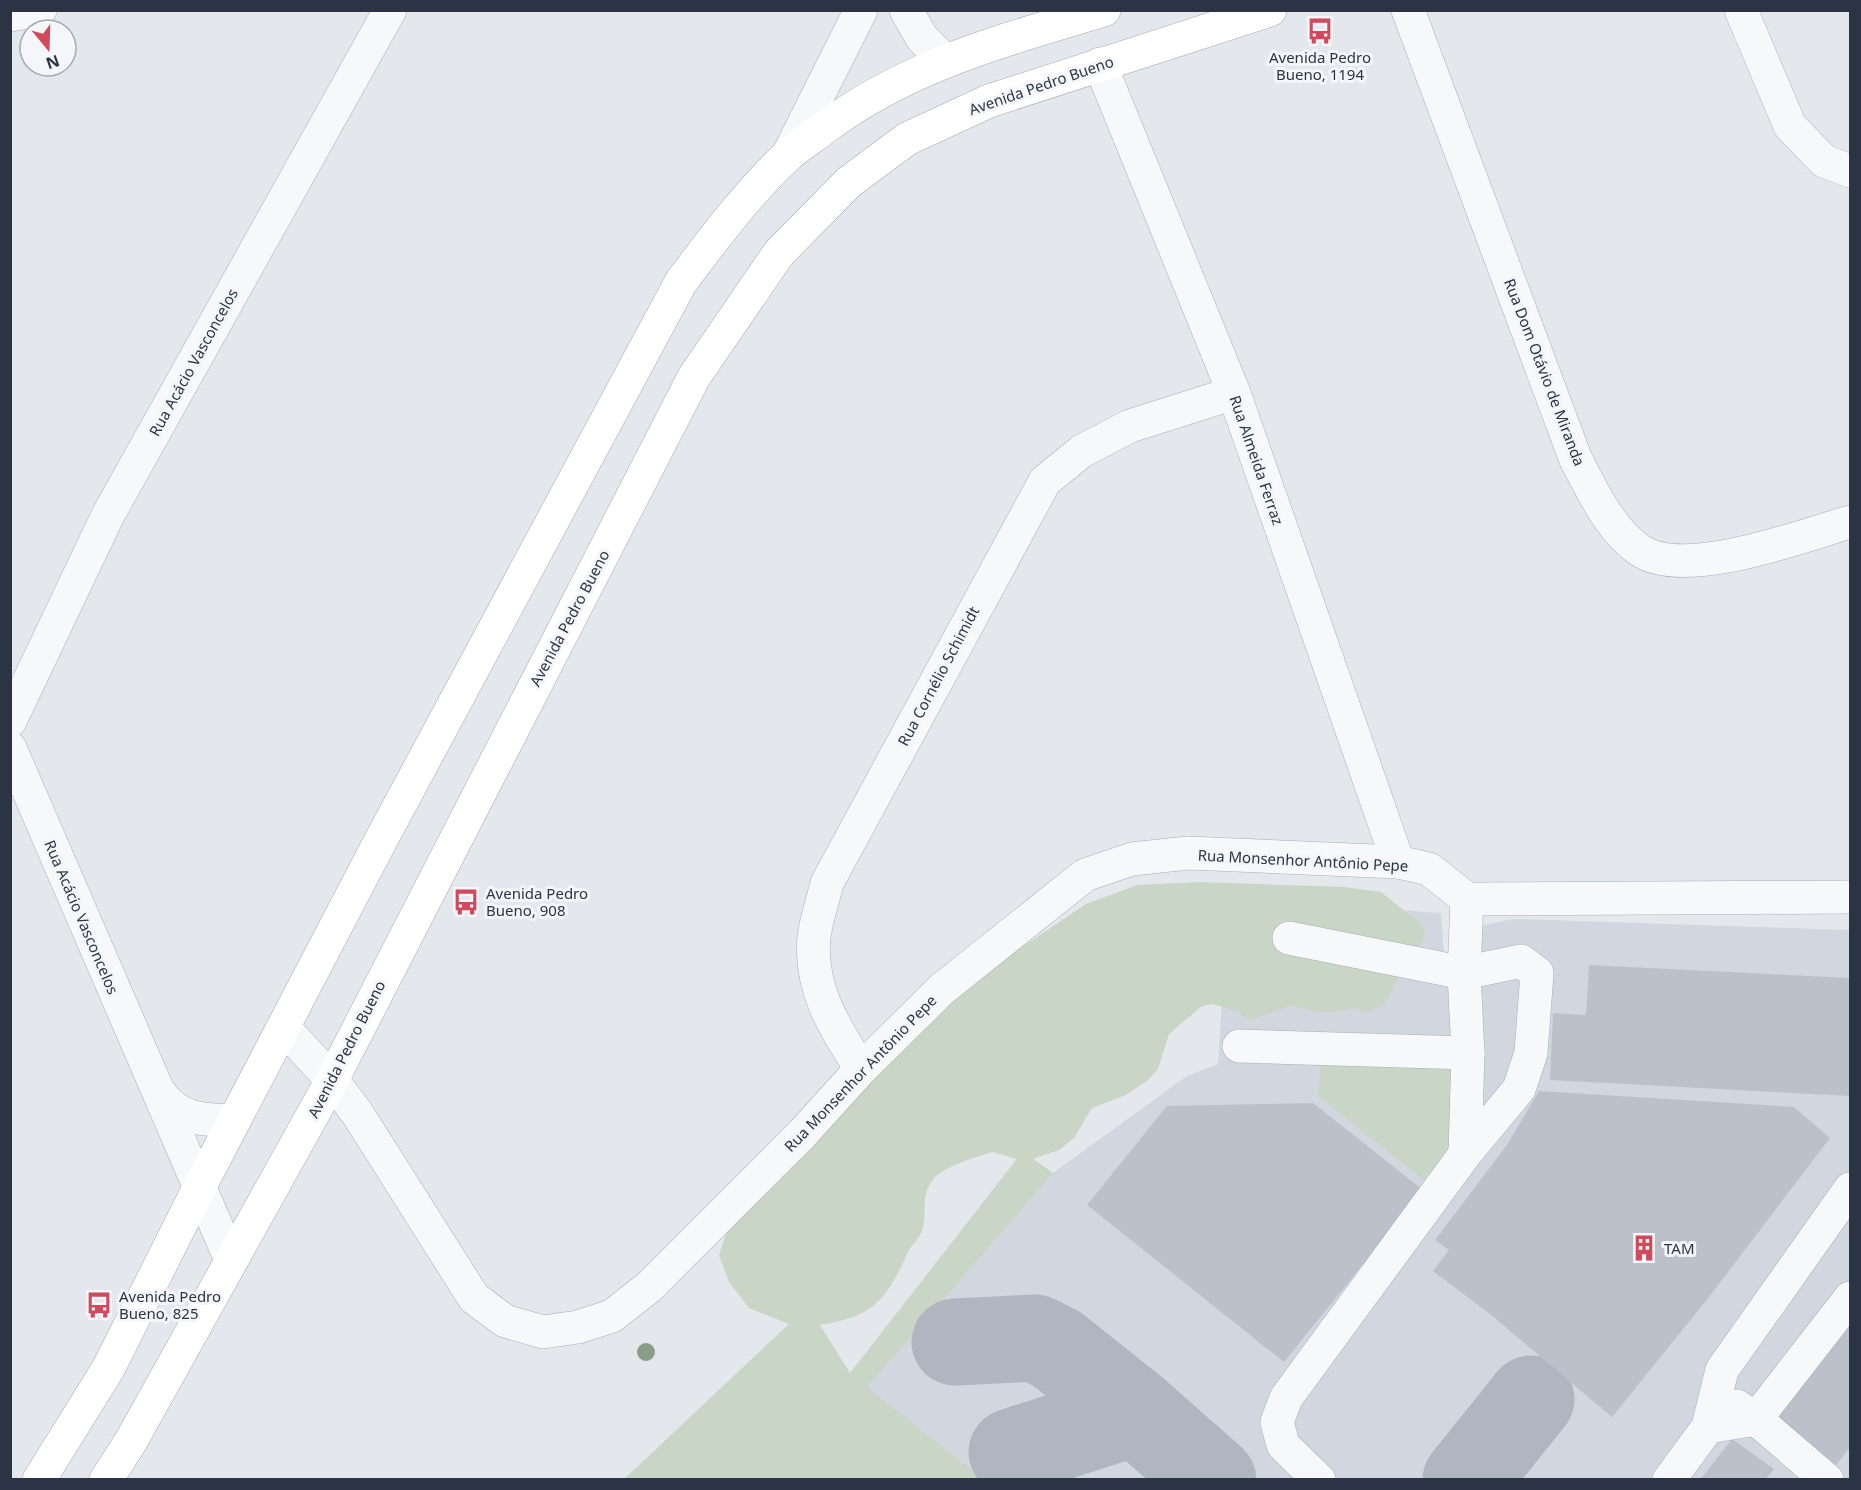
<svg xmlns="http://www.w3.org/2000/svg" width="1861" height="1490" font-family="'Noto Sans',sans-serif">
<style>
.built{fill:#d2d6de}
.green{fill:#c9d6c5;fill-rule:evenodd}
.lines{fill:none;stroke-linecap:round;stroke-linejoin:round}
.taxiway{stroke:#b0b6c1;stroke-width:87}
.building{fill:#bbc0ca}
.minor-casing{stroke:#a9aeb7;stroke-width:34}
.major-casing{stroke:#a3abb8;stroke-width:34}
.minor{stroke:#f7f8fa;stroke-width:33}
.major{stroke:#fff;stroke-width:33}
.tree{fill:#899d89}
.labels{text-anchor:middle;dominant-baseline:central;stroke-width:6;stroke-linejoin:round;paint-order:stroke}
.poi-label{font-size:15px;fill:#2b3445;stroke:#f4f6f9;text-anchor:start}
.street-label{font-size:15px;fill:#2b3445;stroke:#f4f6f9}
</style>
<rect width="100%" height="100%" fill="#e4e7ec"/>
<polygon class="built" points="1217,897 1441,913 1444,954 1477,955 1477,933 1484,925 1514,919 1850,930 1850,1479 623,1480 851,1373 1022,1152 1053,1173 1187,1076 1218,1064 1222,1002"/>
<g class="green">
<path d="M 1199,882 L 1344,887 L 1381,892 L 1420,923 L 1425,931 L 1422,944 L 1413,950 L 1384,1005 L 1367,1013 L 1354,1008 L 1340,1011 L 1316,1012 L 1293,1005 L 1249,1020 L 1237,1011 L 1213,1004 L 1202,1006 L 1169,1034 L 1158,1069 L 1148,1080 L 1126,1095 L 1092,1108 L 1074,1138 L 1059,1150 L 1033,1159 L 1053,1173 L 867,1387 L 983,1479 L 623,1480 L 789,1324 L 749,1308 L 729,1282 L 719,1255 L 728,1229 L 953,994 L 1086,904 L 1137,885 ZM 993,1152 L 1017,1159 L 850,1373 L 820,1325 C 872,1317 886,1301 907,1254 C 910,1246 919,1239 922,1231 C 928,1212 919,1197 934,1178 C 944,1167 978,1156 993,1152 Z"/>
<polygon points="1321,1059 1459,1065 1455,1149 1429,1184 1318,1096"/>
</g>
<g class="lines">
<g class="taxiway">
<polyline points="955,1342 1035,1338 1057,1349 1136,1412"/>
<polyline points="1012,1452 1136,1412 1213,1480"/>
<polyline points="1466,1480 1531,1399"/>
</g>
</g>
<g class="building">
<polygon points="1589,965 1850,978 1850,1096 1550,1080 1553,1013 1586,1015"/>
<polygon points="1539,1091 1794,1107 1830,1138 1709,1297 1612,1417 1490,1314 1433,1271 1449,1250 1435,1240 1507,1145"/>
<polygon points="1313,1103 1423,1190 1284,1362 1087,1205 1167,1106"/>
<polygon points="1850,1326 1850,1447 1836,1465 1777,1418"/>
<polygon points="1732,1439 1774,1469 1765,1480 1700,1480"/>
</g>
<g class="lines">
<g class="minor-casing">
<g id="minor">
<polyline points="906,10 922,38 944,60"/>
<path d="M 1408,10 L 1576,460 C 1593,491 1608,527 1638,549 C 1682,582 1801,536 1850,522"/>
<polyline points="1741,10 1790,126 1824,161 1850,171"/>
<polyline points="10,15 40,10"/>
<polyline points="1100,64 1234,393 1398,862"/>
<polyline points="788,155 861,10"/>
<polyline points="10,721 108,515 390,10"/>
<polyline points="10,748 231,1260"/>
<polyline points="1289,938 1464,973 1521,961 1537,973 1531,1053 1519,1089 1465,1154 1286,1398 1277,1422 1283,1445 1319,1480"/>
<polyline points="284,1028 332,1080 357,1113 474,1298 505,1321 543,1332 578,1327 612,1316 649,1287 802,1134 861,1069 942,989 1085,875 1132,859 1188,853 1398,862 1429,869 1467,899 1850,897"/>
<polyline points="1239,1046 1468,1053"/>
<path d="M 861,1069 C 835,1028 809,989 814,937 C 816,919 823,901 827,883 L 1045,481 L 1082,451 L 1130,426 L 1234,393"/>
<path d="M 159,1092 C 178,1119 203,1121 234,1120"/>
<polyline points="1465,1154 1468,1053 1464,973 1467,899"/>
<polyline points="1737,1406 1756,1419 1827,1480"/>
<polyline points="1708,1427 1756,1419 1850,1298"/>
<polyline points="1669,1480 1708,1427 1722,1370 1850,1189"/>
</g>
</g>
<g class="major-casing">
<g id="major">
<path d="M 39,1480 L 108,1369 L 199,1188 L 382,838 L 681,282 C 714,238 747,194 787,156 C 798,146 811,138 823,129 C 907,65 1005,40 1104,10"/>
<polyline points="106,1480 131,1441 332,1080 694,377 779,253 849,182 907,139 989,101 1270,10"/>
</g>
</g>
<use href="#minor" class="minor"/>
<use href="#major" class="major"/>
</g>
<circle class="tree" cx="646" cy="1352" r="9"/>
<defs>
<g id="bus-bare" transform="scale(2.07)"><path d="M-5-6H5V4H4V6H2V4H-2V6H-4V4H-5ZM-3.5-4V0h7V-4ZM-3.5 1.2v1.5H-2V1.2ZM2 1.2v1.5H3.5V1.2Z" fill="#d1495b" stroke="#f4f6f9" stroke-width="2.5" paint-order="stroke"/></g>
<g id="building-bare" transform="scale(2.07)"><path d="M-4-6H4V6H1V3H-1V6H-4ZM-2.5-4.3h1.7v1.8h-1.7ZM.8-4.3h1.7v1.8H.8ZM-2.5-1h1.7V.8h-1.7ZM.8-1h1.7V.8H.8Z" fill="#d1495b" stroke="#f4f6f9" stroke-width="2.5" paint-order="stroke"/></g>
</defs>
<g fill-rule="evenodd">
<use href="#bus-bare" x="1320" y="31"/>
<use href="#bus-bare" x="466" y="902"/>
<use href="#building-bare" x="1644" y="1248"/>
<use href="#bus-bare" x="99" y="1305"/>
</g>
<g class="labels">
<g class="poi-label">
<text x="1320" y="57" text-anchor="middle">Avenida Pedro<tspan x="1320" dy="17">Bueno, 1194</tspan></text>
<text x="486" y="893">Avenida Pedro<tspan x="486" dy="17">Bueno, 908</tspan></text>
<text x="1664" y="1248">TAM</text>
<text x="119" y="1296">Avenida Pedro<tspan x="119" dy="17">Bueno, 825</tspan></text>
</g>
<g class="street-label">
<text transform="translate(1041 85) rotate(-19)">Avenida Pedro Bueno</text>
<text transform="translate(193 362) rotate(-61)">Rua Acácio Vasconcelos</text>
<text transform="translate(1545 372) rotate(69)">Rua Dom Otávio de Miranda</text>
<text transform="translate(1257 460) rotate(71)">Rua Almeida Ferraz</text>
<text transform="translate(569 618) rotate(-62)">Avenida Pedro Bueno</text>
<text transform="translate(938 676) rotate(-62)">Rua Cornélio Schimidt</text>
<text transform="translate(1303 860) rotate(3)">Rua Monsenhor Antônio Pepe</text>
<text transform="translate(82 917) rotate(67)">Rua Acácio Vasconcelos</text>
<text transform="translate(346 1049) rotate(-63)">Avenida Pedro Bueno</text>
<text transform="translate(860 1073) rotate(-46)">Rua Monsenhor Antônio Pepe</text>
</g>
</g>
<rect width="1861" height="1490" fill="none" stroke="#2b3445" stroke-width="24"/>
<g transform="translate(48 48) rotate(161)"><circle r="28" fill="#f4f6f9" stroke="#a4a8b1" stroke-width="1.5"/>
<path d="M0-4.5L10 22L0 15L-10 22Z" fill="#d1495b"/>
<text y="-9" font-size="16" font-weight="bold" text-anchor="middle" fill="#2b3445">N</text>
</g>
</svg>
